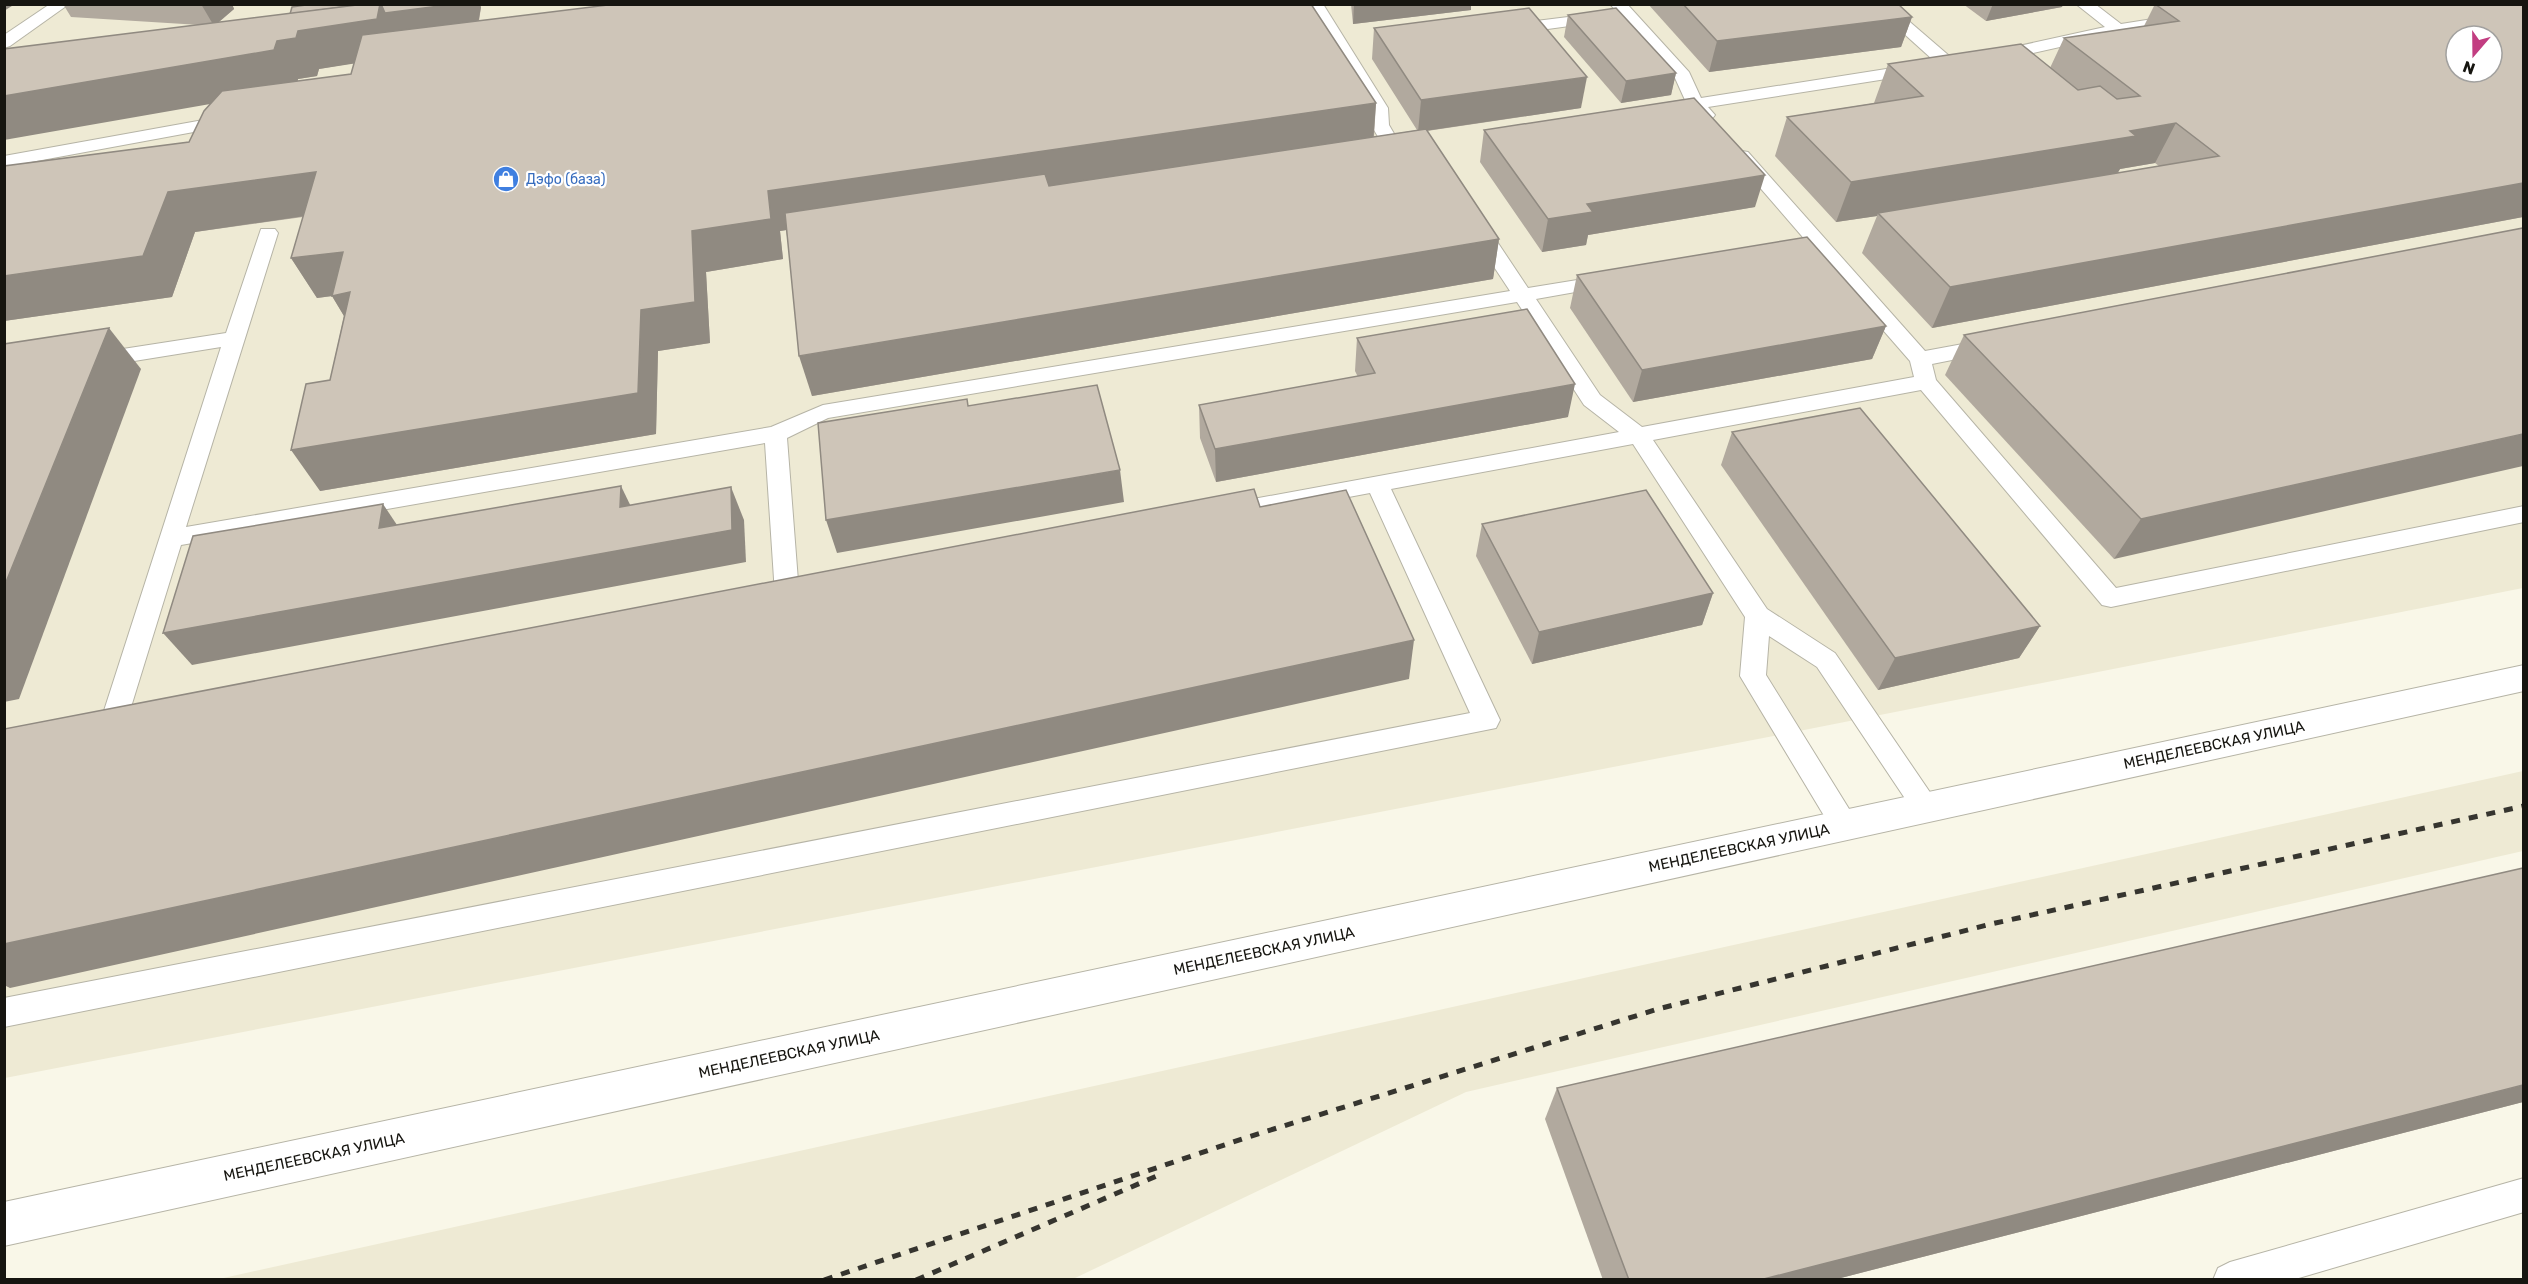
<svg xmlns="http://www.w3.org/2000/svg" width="2528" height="1284" font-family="Rubik,sans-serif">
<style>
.built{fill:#eeead4;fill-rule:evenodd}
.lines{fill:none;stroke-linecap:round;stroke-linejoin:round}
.service-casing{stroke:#b6b4a6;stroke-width:2}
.minor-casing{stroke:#b6b4a6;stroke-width:2}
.service{fill:#fff;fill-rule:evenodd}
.minor{fill:#fff;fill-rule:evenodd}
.rail{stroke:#36352f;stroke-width:5;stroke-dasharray:9 9;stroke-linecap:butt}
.wall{fill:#b1a99e;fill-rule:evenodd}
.shaded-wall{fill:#908a81}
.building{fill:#cec5b8;stroke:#908a81;stroke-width:1.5;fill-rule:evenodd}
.labels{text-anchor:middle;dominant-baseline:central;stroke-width:4.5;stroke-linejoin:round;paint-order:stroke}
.far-shop-label{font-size:14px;fill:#366cbe;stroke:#fff;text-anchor:start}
.street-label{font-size:15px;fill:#161510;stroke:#fff}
</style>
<rect width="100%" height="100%" fill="#f9f7e8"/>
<g class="built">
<path d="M 4,5 L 2523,5 L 2523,588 L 1789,733 L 5,1078 ZM 2456,36 L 2492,36 L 2492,72 L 2456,72 Z"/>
<polygon points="2523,771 2523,851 1466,1092 1073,1279 219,1279"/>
</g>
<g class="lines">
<g class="service-casing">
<g id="service">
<polygon points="50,4 69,4 10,46 4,48 4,35"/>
<polygon points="1307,4 1323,4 1388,108 1389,125 1403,149 1400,153 1376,157 1370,156 1367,152 1370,148 1383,145 1371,125 1370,108"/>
<path d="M 1610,4 L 1627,4 L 1689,72 L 1701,98 L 1918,64 L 1926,69 L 1918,74 L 1708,107 L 1715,115 L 1712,119 C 1702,121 1698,117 1691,109 L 1667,113 L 1661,112 L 1658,108 L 1661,104 L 1685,100 L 1675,78 Z"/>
<polygon points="1871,4 1889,4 1954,60 1956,64 1954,68 1942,68"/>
<polygon points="2076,4 2095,4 2121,24 2178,15 2186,20 2178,25 2118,34 1993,62 1985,57 1987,53 2105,27"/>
<polygon points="1600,13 1606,15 1608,18 1606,21 1511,34 1503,29 1511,24"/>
<polygon points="231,115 237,116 240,120 237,124 4,167 4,156"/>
<polygon points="1742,151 1748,152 1925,351 1990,339 1997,341 2000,346 1997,351 1932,364 1936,380 2116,588 2524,506 2524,522 2111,607 2102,605 1921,390 1653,440 1767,609 1835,653 1940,807 1936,815 1926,819 1916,815 1817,667 1769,636 1766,675 1859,825 1855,834 1845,837 1835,834 1740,676 1745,617 1633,444 1391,489 1500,720 1496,728 4,1027 4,998 1470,713 1370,493 1226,520 1218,518 1214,512 1218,506 1226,504 1619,432 1584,405 1517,302 828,418 787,438 799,594 796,601 787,603 778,601 775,594 765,443 181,545 127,720 123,728 114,731 105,728 101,720 221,347 97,367 90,365 86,360 90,355 97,353 226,333 261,229 275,229 278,233 186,527 771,427 823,405 1510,291 1469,229 1472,225 1486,225 1528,288 1608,275 1615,277 1618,281 1615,285 1536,299 1600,395 1642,427 1914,377 1910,361 1815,252 1781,258 1774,256 1771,252 1774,248 1807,242 1736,160 1733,156 1736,152"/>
<polygon points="2524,1178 2524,1212 2292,1280 2213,1280 2218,1268 2230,1262"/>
</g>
</g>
<g class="minor-casing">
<polygon id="minor" points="2524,665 2524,691 4,1246 4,1202"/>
</g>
<use href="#service" class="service"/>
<use href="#minor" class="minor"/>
<g class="rail">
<polyline points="824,1280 1245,1138 1658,1009 1991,924 2524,806"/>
<polyline points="916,1280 1159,1175"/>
</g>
</g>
<g class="wall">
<path d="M 63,4 L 232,4 L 234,9 L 218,23 L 481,7 L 479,21 L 1376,103 L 1374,137 L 1417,130 L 1372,59 L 1374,28 L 1581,108 L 1427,131 L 1499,239 L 1493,279 L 812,396 L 786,230 L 780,231 L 783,259 L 706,272 L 710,343 L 658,351 L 656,434 L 320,491 L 330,380 L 344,316 L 332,296 L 317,298 L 291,258 L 303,217 L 195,232 L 172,297 L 4,321 L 4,166 L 189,142 L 210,104 L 200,25 L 71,17 ZM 354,63 L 351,74 L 298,81 L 298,79 L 317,76 L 319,69 Z"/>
<polygon points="1351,4 1471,4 1471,10 1353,24"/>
<polygon points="1648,4 1898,4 1912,17 1901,47 1709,72"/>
<polygon points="1963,4 2063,4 2062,7 1986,21"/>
<path d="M 2155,4 L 2523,4 L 2523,217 L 1932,328 L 1862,253 L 1877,216 L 1836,222 L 1775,156 L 1787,117 L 1875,103 L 1874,103 L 1888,64 L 2050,68 L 2064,38 L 2144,26 ZM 2155,163 L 2159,166 L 2117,173 L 2120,169 Z"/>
<polygon points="1568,15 1676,73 1671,95 1621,103 1564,37"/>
<polygon points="1484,130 1755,207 1588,235 1586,245 1542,252 1480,162"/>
<polygon points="2523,228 2114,559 1945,375 1964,335"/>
<polygon points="1577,275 1886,326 1872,359 1633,402 1570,308"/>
<polygon points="1357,338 1568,417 1216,482 1200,438 1199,405 1358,377 1355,371"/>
<polygon points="1732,432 2040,626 2019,658 1878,690 1721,465"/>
<polygon points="1482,524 1713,593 1702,625 1532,664 1476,556"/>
<polygon points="1557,1088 2523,1102 1833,1280 1603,1280 1545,1119"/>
</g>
<g class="shaded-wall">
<polygon points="4,4 15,4 4,11"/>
<polygon points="201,4 232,4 234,9 214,26"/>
<polygon points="380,4 480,4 481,7 478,24 396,57 319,69 317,76 298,79 296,89 4,140 4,96 277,41 286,26"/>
<polygon points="1354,4 1471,4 1471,10 1353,24"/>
<polygon points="1993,4 2063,4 2062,7 1986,21"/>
<polygon points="1912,17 1901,47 1709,72 1717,41"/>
<polygon points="1676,73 1671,95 1621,103 1626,81"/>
<polygon points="1587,77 1581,108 1418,132 1421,100"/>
<polygon points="1376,103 1373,143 780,231 783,259 706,272 710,343 658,351 656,434 320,491 291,450 641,310 692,231 768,191"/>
<polygon points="2176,123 2155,163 2120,169 2116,176 1878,213 1877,216 1836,222 1851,182 2130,131"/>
<polygon points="316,172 339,211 195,232 172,297 4,321 4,276 168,192"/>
<polygon points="1765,175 1755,207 1588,235 1586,245 1542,252 1548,219 1587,204"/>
<polygon points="2523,183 2523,217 1932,328 1950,287"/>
<polygon points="1499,239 1493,279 812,396 799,356"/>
<polygon points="343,252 356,336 332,296 317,298 291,258"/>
<polygon points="1886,326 1872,359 1633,402 1642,370"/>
<polygon points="109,328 141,369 19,699 4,702 4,587"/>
<polygon points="1575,384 1568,417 1216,482 1215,449"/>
<polygon points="2523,434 2523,466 2114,559 2141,519"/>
<polygon points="1120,470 1124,502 837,553 826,520"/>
<polygon points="621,486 637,519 620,507"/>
<polygon points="731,487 744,520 746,562 192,665 163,633"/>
<polygon points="383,504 405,537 379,528"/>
<polygon points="1713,593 1702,625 1532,664 1539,632"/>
<polygon points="2040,626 2019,658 1878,690 1895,658"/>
<polygon points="1414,640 1409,679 10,988 4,985 4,944"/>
<polygon points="2523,1085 2523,1102 1833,1280 1760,1280"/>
</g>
<g class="building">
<polygon points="313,4 365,4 290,14 292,7"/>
<polygon points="365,4 380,4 377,19 298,31 296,38 277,41 274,50 4,96 4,49"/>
<polygon points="381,4 455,4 385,13"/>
<polygon points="616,4 1311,4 1376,103 768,191 771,219 692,231 695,302 641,310 638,393 291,450 306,384 330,380 350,292 332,296 343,252 291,258 316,172 168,192 143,256 4,276 4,166 189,142 204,111 222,91 351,74 362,35"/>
<polygon points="1683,4 1898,4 1912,17 1717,41"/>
<path d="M 2155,4 L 2523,4 L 2523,183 L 1950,287 L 1878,213 L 2219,156 L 2176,123 L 2130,131 L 2136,136 L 1851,182 L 1787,117 L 1923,96 L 1888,64 L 2021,44 L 2078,90 L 2100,86 L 2117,99 L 2140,96 L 2064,38 L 2179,21 ZM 2456,36 L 2492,36 L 2492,72 L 2456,72 Z"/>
<polygon points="1529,8 1587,77 1421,100 1374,28"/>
<polygon points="1616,8 1676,73 1626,81 1568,15"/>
<polygon points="1694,98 1765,175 1587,204 1593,212 1548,219 1484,130"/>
<polygon points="1426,129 1499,239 799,356 785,213 1045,174 1049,186"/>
<polygon points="2523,228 2523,434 2141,519 1964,335"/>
<polygon points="1807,237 1886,326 1642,370 1577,275"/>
<polygon points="1527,309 1575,384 1215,449 1199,405 1375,373 1357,338"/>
<polygon points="109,328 4,587 4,344"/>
<polygon points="1097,385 1120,470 826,520 818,423 967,399 968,406"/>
<polygon points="1860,408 2040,626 1895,658 1732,432"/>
<polygon points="621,486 620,507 731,487 732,530 163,633 193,536 383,504 379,528"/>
<polygon points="1254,489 1260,507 1346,490 1414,640 4,944 4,729"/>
<polygon points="1646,490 1713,593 1539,632 1482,524"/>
<polygon points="2523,868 2523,1085 1760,1280 1629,1280 1557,1088"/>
</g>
<defs>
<g id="shop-disc" transform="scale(1.35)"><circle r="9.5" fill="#3f7fe0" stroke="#fff"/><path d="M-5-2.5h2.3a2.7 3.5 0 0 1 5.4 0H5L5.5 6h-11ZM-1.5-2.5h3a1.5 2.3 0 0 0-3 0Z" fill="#fff"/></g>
</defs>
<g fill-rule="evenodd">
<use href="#shop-disc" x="506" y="179"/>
</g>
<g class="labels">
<g class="far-shop-label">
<text x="526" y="179">Дэфо (база)</text>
</g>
<g class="street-label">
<text transform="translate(2214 745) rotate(-12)">МЕНДЕЛЕЕВСКАЯ УЛИЦА</text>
<text transform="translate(1739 848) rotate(-12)">МЕНДЕЛЕЕВСКАЯ УЛИЦА</text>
<text transform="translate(1264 951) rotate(-12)">МЕНДЕЛЕЕВСКАЯ УЛИЦА</text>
<text transform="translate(789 1054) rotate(-12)">МЕНДЕЛЕЕВСКАЯ УЛИЦА</text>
<text transform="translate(314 1157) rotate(-12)">МЕНДЕЛЕЕВСКАЯ УЛИЦА</text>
</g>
</g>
<rect width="2528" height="1284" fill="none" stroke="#161510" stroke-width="12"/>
<g transform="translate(2474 54) rotate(200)"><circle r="28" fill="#ffffff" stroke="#a2a19f" stroke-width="1.5"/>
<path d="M0-4.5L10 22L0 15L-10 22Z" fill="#c23d81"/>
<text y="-9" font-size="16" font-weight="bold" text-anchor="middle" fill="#161510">N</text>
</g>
</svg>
